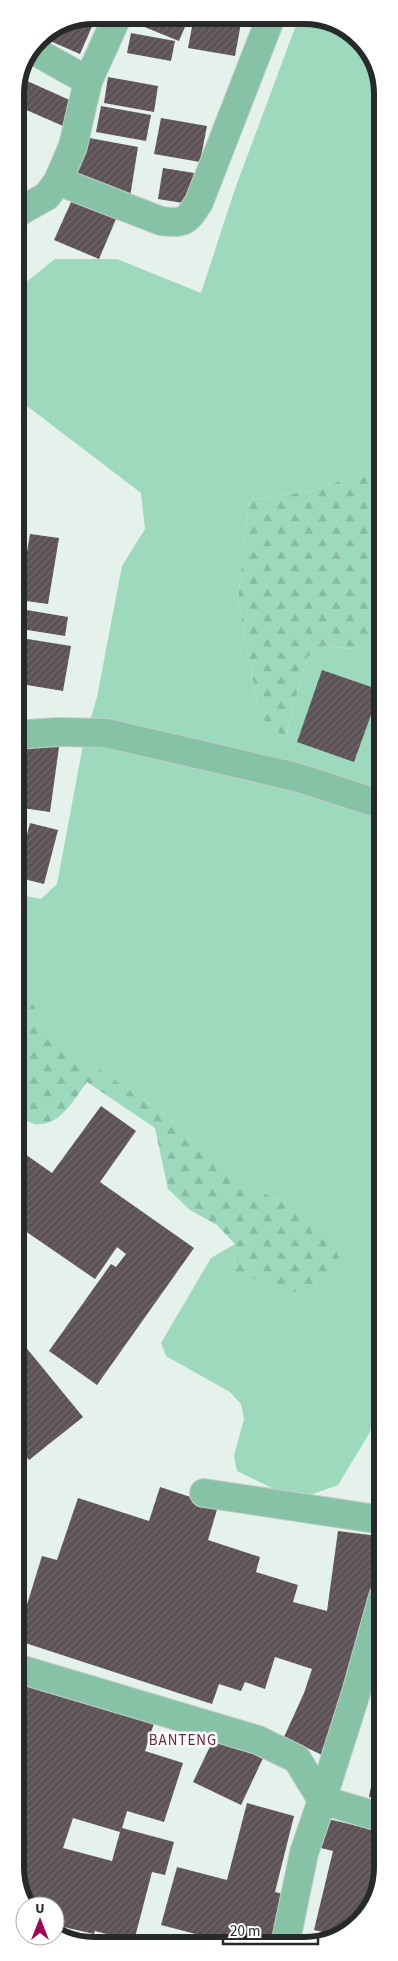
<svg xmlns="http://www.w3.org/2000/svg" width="398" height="1961" font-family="'Source Sans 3',sans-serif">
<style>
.grass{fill:#9dd9bc}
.forest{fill:url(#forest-firs)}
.building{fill:url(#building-hatch);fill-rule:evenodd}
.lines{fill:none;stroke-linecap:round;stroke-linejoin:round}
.street-casing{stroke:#c3cdc8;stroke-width:30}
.street{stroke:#86c2a5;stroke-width:28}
.labels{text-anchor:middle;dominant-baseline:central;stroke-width:5;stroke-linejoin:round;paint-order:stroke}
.neighbourhood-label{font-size:15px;letter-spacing:1px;fill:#672540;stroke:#fff}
.rim{fill:none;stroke:#262a28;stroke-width:6}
</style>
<defs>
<pattern id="forest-firs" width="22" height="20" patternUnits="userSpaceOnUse" patternTransform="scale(1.25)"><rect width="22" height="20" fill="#9dd9bc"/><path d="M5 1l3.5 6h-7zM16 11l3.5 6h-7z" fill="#87baa2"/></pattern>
<pattern id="building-hatch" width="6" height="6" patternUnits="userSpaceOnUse" patternTransform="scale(1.25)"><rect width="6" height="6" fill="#5d5255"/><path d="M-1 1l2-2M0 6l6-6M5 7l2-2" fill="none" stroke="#70686a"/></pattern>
</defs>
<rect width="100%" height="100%" fill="#e5f1eb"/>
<polygon class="grass" points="299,17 324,18 364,42 382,84 382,469 359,474 316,490 249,500 238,599 260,717 285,738 307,657 327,646 354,649 372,637 383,637 383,1388 381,1388 370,1432 338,1485 310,1495 278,1491 237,1471 234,1456 244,1419 241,1404 230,1392 166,1356 161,1343 211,1258 235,1244 234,1272 334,1245 290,1204 265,1194 239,1178 192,1141 171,1119 52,1036 30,999 15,997 15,894 41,899 57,884 83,745 97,697 122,566 145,529 141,493 27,406 15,391 15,291 55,259 117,259 201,293 235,189"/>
<g class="forest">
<polygon points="382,469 383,637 372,637 354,649 327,646 307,657 285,738 260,717 238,599 249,500 316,490 359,474"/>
<path d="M 15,997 L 30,999 L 52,1036 L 171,1119 L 192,1141 L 239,1177 L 265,1194 L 290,1204 L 313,1224 L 334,1245 L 344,1272 L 320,1287 L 292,1292 L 234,1272 L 235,1244 L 217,1225 L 190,1210 L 168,1189 L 155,1128 L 87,1082 C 74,1099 60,1127 35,1124 C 30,1123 24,1119 20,1117 L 15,1105 Z"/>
</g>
<g class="building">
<polygon points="134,15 171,16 187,22 179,41 132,22"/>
<polygon points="194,16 241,23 235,56 188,48"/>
<polygon points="239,17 254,17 253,20"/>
<polygon points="86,18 94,22 80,54 50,41 54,31"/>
<polygon points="131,33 175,41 171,61 127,53"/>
<polygon points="108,77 158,86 154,112 104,103"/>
<polygon points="25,80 74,102 63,126 15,105"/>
<polygon points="101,106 151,115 146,141 96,132"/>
<polygon points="161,118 207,126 200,162 154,154"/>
<polygon points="84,137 138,147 130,197 75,187"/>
<polygon points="163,168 194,173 189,204 158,199"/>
<polygon points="72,200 116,219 99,259 54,240"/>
<polygon points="30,534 59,538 48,604 19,600"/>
<polygon points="15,608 68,617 65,636 15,628"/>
<polygon points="15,637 71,646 63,691 15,683"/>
<polygon points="322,670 380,690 354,762 297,742"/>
<polygon points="25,735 60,740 50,812 15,807"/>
<polygon points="30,823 58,830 44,884 16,877"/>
<polygon points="101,1106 136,1131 100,1182 194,1248 97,1385 49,1351 111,1264 116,1267 126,1254 117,1247 95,1279 15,1224 15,1147 52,1173"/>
<polygon points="15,1334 83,1417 29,1460 16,1444"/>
<polygon points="160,1487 218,1506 208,1540 260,1557 256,1572 298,1585 293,1602 327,1611 338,1531 378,1536 369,1620 322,1755 284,1737 304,1693 312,1669 275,1657 265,1689 245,1682 241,1691 219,1684 212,1704 16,1640 42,1556 57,1560 78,1498 149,1521"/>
<path d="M 26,1681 L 155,1720 L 145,1751 L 183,1763 L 164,1822 L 127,1811 L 122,1828 L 174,1842 L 165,1875 L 152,1872 L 134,1941 L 95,1931 L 94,1934 L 55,1925 L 55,1906 L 29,1906 L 16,1877 L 16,1837 L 18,1838 L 23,1817 L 16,1814 L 16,1716 ZM 73,1818 L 120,1832 L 112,1861 L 63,1848 Z"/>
<polygon points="382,1729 383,1729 383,1800 369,1797"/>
<polygon points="216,1734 264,1756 241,1805 193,1782"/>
<polygon points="247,1803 294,1816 275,1892 292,1896 279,1945 238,1945 161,1925 177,1867 227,1880"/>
<polygon points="328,1819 383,1832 383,1872 360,1923 326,1940 327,1933 314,1930 333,1851 321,1848"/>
</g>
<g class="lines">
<g class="street-casing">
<g id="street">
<polyline points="33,50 88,81"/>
<path d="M 58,181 L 161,221 C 185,224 187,221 199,202 L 271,17"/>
<polyline points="15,214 47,196 58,181 73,146 88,81 118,15"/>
<polyline points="15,735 58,732 106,733 296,777 383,805"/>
<polyline points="204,1493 383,1520"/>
<polyline points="383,1597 356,1693 322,1800 383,1818"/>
<polyline points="16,1668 258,1740 297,1759 322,1800 304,1853 285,1945"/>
</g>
</g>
<use href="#street" class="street"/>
</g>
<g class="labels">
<g class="neighbourhood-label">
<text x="183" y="1740">BANTENG</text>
</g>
</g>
<path d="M0 0H398V1961H0ZM94 24H304A70 70 0 0 1 374 94V1867A70 70 0 0 1 304 1937H94A70 70 0 0 1 24 1867V94A70 70 0 0 1 94 24Z" fill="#fff" fill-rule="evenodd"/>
<path class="rim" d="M94 24H304A70 70 0 0 1 374 94V1867A70 70 0 0 1 304 1937H94A70 70 0 0 1 24 1867V94A70 70 0 0 1 94 24Z"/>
<g transform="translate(40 1921)"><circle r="24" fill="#ffffff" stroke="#a8aaa9"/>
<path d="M0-4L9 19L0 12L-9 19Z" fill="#9b0655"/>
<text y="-8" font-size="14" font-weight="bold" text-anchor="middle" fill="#262a28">U</text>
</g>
<path d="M223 1936v8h95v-8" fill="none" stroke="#262a28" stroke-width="2.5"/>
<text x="230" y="1936" font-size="15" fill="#262a28" stroke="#ffffff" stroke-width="4" paint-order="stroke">20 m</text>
</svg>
